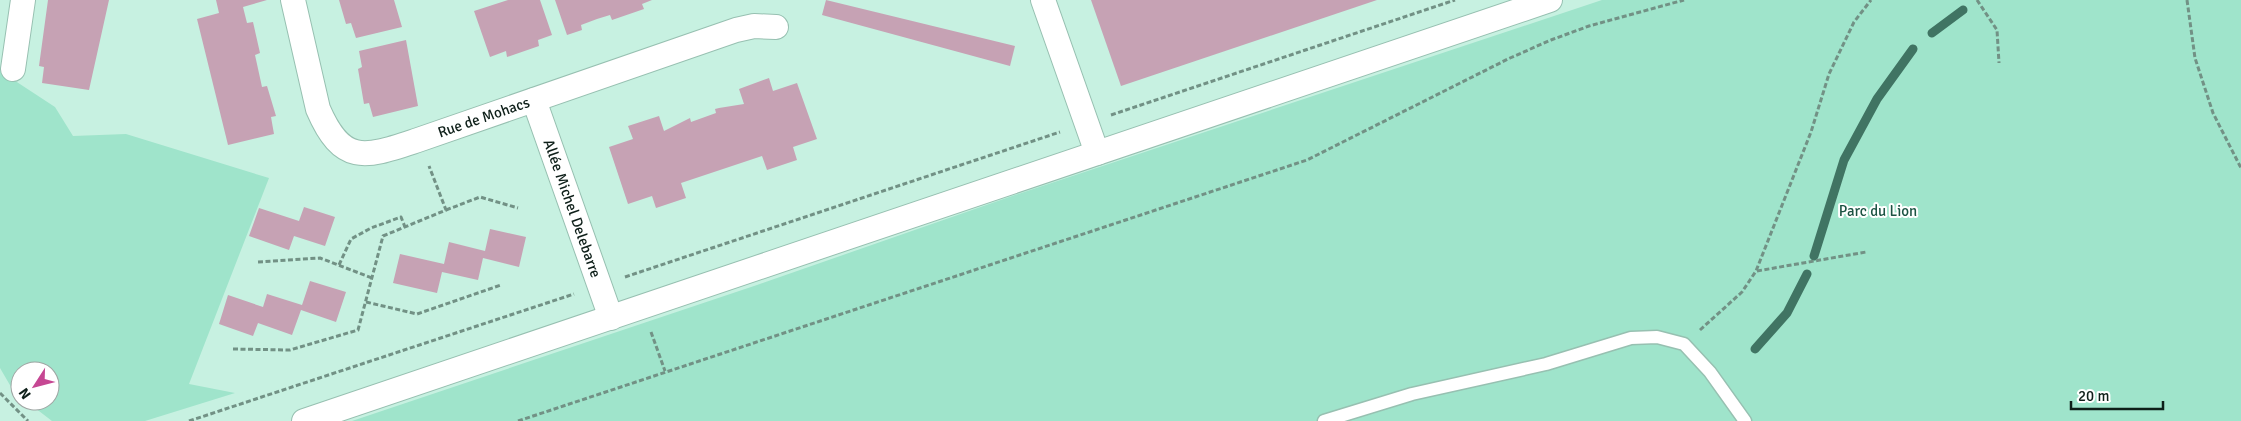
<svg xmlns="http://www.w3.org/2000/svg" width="2241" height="421" font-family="Signika,sans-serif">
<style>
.green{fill:#9fe4cb}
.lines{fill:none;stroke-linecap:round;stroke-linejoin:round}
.stream{stroke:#407463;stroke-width:9}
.building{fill:#c6a2b4}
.service-casing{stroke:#97c0b1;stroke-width:15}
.minor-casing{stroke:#97c0b1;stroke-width:26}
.path{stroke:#729185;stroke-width:3;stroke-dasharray:5 2.5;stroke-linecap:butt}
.service{stroke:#fff;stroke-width:12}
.minor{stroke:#fff;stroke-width:24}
.labels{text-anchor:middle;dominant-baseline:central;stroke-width:4;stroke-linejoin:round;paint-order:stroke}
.street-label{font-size:15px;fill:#0e1f19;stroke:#fff}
.park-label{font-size:15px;fill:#1c5343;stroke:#fff}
</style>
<rect width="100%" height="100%" fill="#c7f1e1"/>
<g class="green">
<polygon points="1602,0 2241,0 2241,421 352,421 757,285 1015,195"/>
<polygon points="0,71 55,107 73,136 126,134 269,178 189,384 235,393 145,421 52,421 26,401 50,401 50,371 20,371 20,397 14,392 0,368"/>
</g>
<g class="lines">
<g class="stream">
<polyline points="1932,33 1963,10"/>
<polyline points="1814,256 1844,160 1877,99 1913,49"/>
<polyline points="1755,349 1787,313 1807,274"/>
</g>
</g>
<g class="building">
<polygon points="48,0 109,0 89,90 42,83 44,67 39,66"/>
<polygon points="216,0 267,0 243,7 247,23 253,22 260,53 255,55 262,87 267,86 276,116 271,117 274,134 228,145 197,19 219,13"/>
<polygon points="339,0 394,0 402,27 356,38 351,23 346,24"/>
<polygon points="508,0 540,0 552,35 538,40 539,46 507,57 506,51 490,57 474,11"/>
<polygon points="555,0 652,0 642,4 644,9 612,20 610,15 597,19 581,25 582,30 567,35"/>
<polygon points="826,0 1015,46 1010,66 822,15"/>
<polygon points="1091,0 1377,0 1121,86"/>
<polygon points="406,40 418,106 373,117 369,103 364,104 358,69 362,67 359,51"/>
<polygon points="769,78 773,91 797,83 817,139 793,147 797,160 767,170 762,156 681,183 686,198 656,208 652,196 628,204 609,147 633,139 628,126 659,116 664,131 690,118 691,122 716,113 715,109 719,108 744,104 739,89"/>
<polygon points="304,207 335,217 325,246 294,236 289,250 249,236 259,208 299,221"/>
<polygon points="490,229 526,237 519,267 483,258 478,280 442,272 437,293 393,283 400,254 444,264 449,242 485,251"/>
<polygon points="310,281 346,292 336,322 301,310 292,335 258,323 253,336 219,324 228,295 263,307 267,294 302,305"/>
</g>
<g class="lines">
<g class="service-casing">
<polyline id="service" points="1324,421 1412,394 1546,364 1631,338 1657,337 1684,344 1710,372 1745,421"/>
</g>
<g class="minor-casing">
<g id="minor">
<path id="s1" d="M 293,0 L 318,109 C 343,167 366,157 418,140 L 736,30 L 754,26 L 776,27"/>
<polyline points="1043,0 1097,153"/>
<polyline points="13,69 23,0"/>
<path id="s2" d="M 534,100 L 611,318"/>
<polyline points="304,421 1550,0"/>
</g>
</g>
<g class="path">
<polyline points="1977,0 1997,30 1999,63"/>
<polyline points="2187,0 2195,58 2213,113 2241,168"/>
<polyline points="1111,115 1455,0"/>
<polyline points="446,210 480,197 518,208"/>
<polyline points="258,262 320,258 372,278"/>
<polyline points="339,265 351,239 371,228 401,217 405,227"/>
<polyline points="1757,271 1866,252"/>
<polyline points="625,277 1060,132"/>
<polyline points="366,302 417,314 501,285"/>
<polyline points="1700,330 1742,292 1756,271 1811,132 1829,74 1854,22 1871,0"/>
<polyline points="651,332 665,371"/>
<polyline points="233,349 290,350 358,330 383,236 446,210 429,166"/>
<polyline points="0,393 28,421"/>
<polyline points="189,421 574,294"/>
<polyline points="518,421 1307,160 1510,58 1551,40 1589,26 1684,0"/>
</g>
<use href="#service" class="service"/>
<use href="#minor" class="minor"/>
</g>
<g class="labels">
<g class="street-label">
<text stroke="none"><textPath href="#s1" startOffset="305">Rue de Mohacs</textPath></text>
<text stroke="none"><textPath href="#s2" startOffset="115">Allée Michel Delebarre</textPath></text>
</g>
<g class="park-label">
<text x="1878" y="211">Parc du Lion</text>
</g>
</g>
<g transform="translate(35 386) rotate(234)"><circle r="24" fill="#ffffff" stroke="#9fa5a3"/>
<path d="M0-4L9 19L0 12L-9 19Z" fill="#c64793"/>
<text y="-8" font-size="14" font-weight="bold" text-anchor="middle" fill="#0e1f19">N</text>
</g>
<path d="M2071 401v8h92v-8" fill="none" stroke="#0e1f19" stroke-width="2.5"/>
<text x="2078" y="401" font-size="15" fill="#0e1f19" stroke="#ffffff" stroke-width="4" paint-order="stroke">20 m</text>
</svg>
